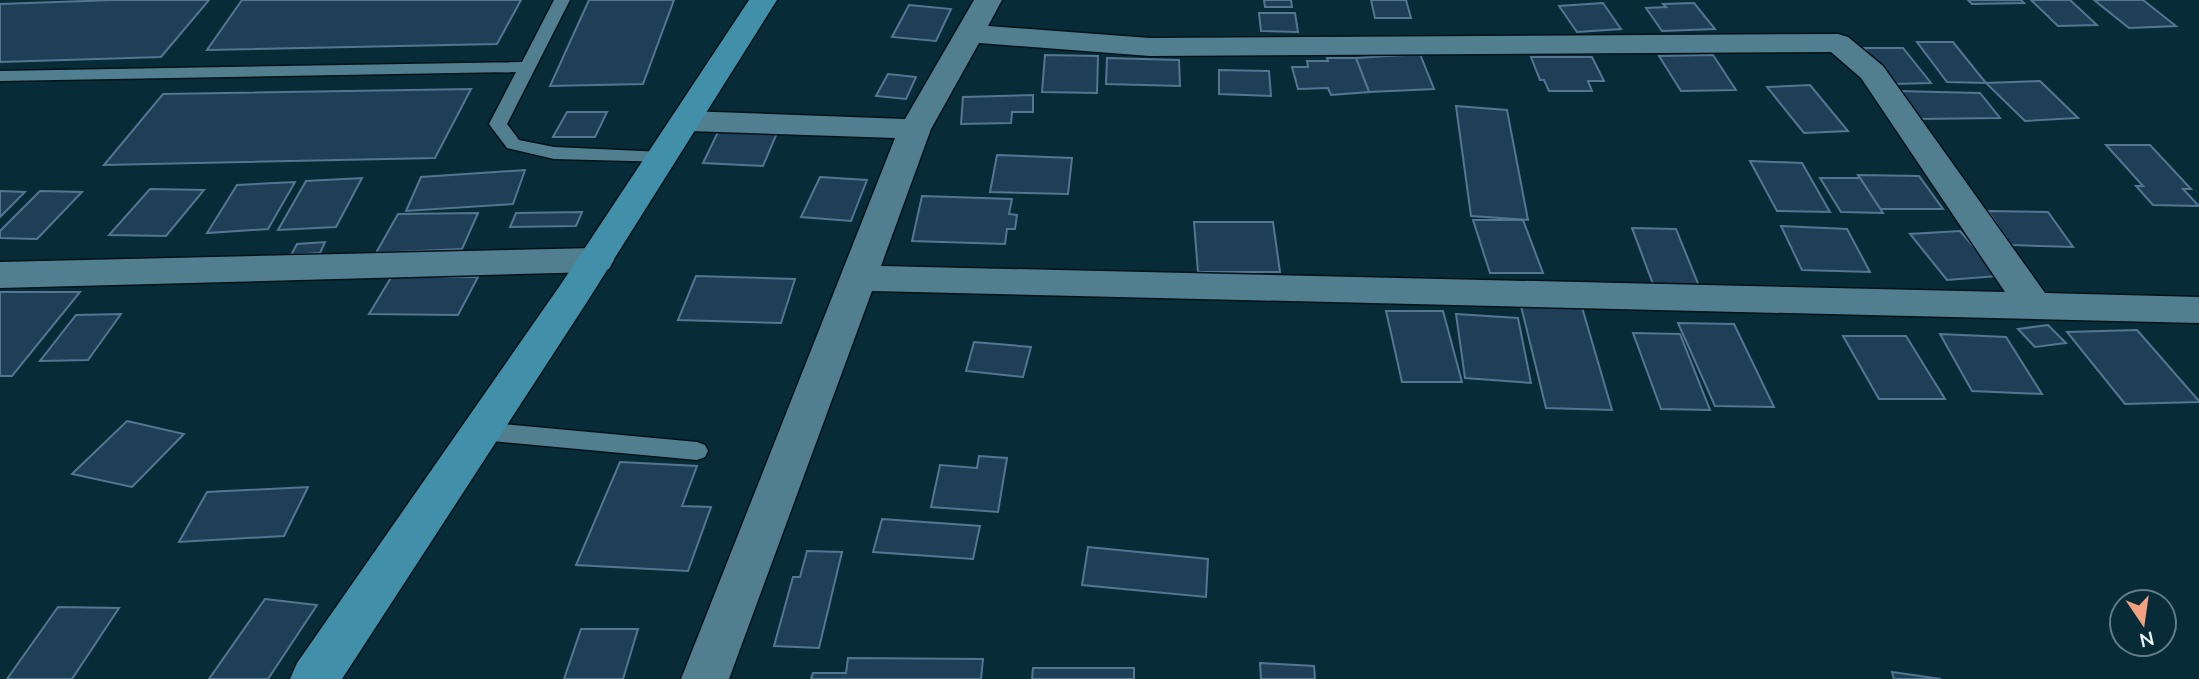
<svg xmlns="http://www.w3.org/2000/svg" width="2199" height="679" font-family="'Nunito Sans',sans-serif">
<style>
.building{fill:#1f3f57;stroke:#547690;stroke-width:2}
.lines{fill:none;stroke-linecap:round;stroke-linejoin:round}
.service-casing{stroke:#00131b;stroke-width:3}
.minor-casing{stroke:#00131b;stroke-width:3}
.primary-casing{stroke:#00131b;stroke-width:3}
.service{fill:#517f8f;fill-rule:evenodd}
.minor{fill:#517f8f;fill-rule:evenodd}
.primary{fill:#418fa8;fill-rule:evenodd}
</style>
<rect width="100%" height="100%" fill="#072c37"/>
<g class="building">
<polygon points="113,0 209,0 161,57 0,62 0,4"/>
<polygon points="242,0 521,0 497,44 207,50"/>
<polygon points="589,0 674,0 643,84 550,86"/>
<polygon points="1264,0 1291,0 1292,7 1265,7"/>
<polygon points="1371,0 1406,0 1411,18 1375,18"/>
<polygon points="1968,0 2021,0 2024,3 1972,4"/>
<polygon points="2031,0 2070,0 2097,25 2058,26"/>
<polygon points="2094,0 2143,0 2176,26 2129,28"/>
<polygon points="1603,3 1621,29 1577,32 1559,6"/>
<polygon points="1694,3 1715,29 1662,31 1646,8 1666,7 1663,4"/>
<polygon points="909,5 951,9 936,41 892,37"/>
<polygon points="1259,13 1295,13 1298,32 1261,31"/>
<polygon points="1917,42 1953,42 1986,83 1947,82"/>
<polygon points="1864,48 1903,48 1931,83 1893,84"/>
<polygon points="1420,54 1434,89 1369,92 1356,58"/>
<polygon points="1045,55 1098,56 1097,93 1042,92"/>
<polygon points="1713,55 1736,90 1681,91 1659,56"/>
<polygon points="1531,57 1592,57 1604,81 1588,81 1592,91 1549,91 1544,80 1540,80"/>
<polygon points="1107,58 1179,60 1180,86 1106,84"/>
<polygon points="1327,58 1356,58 1369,92 1331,95 1328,88 1298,89 1292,67 1308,67 1307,61 1328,61"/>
<polygon points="1219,70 1269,71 1271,96 1219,94"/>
<polygon points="888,74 916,77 906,99 876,96"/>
<polygon points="2040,81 2078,118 2025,121 1986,83"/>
<polygon points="1810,85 1848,131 1804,133 1767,87"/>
<polygon points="471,89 435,158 104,165 163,94"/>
<polygon points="1896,91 1980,93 2000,118 1916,119"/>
<polygon points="1033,95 1033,112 1012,112 1011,123 961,124 963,97"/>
<polygon points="1456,106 1507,110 1528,220 1471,216"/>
<polygon points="567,112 607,112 595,137 553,137"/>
<polygon points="719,130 777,133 763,166 703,163"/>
<polygon points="2106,145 2150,145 2191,189 2183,189 2199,206 2153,205 2136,186 2143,186"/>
<polygon points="997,155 1072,158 1068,194 990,192"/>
<polygon points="1750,161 1802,163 1830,212 1777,211"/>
<polygon points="525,170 513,204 406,211 421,177"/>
<polygon points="1858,175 1919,176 1943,209 1880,209"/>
<polygon points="820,177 867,180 851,221 801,217"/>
<polygon points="362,178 336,227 278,230 306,181"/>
<polygon points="1820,178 1860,178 1883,213 1841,212"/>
<polygon points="295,182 268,229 207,233 237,185"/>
<polygon points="150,189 204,190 166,236 109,235"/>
<polygon points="0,191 25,192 0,217"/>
<polygon points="40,191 82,192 37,239 0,238 0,231"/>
<polygon points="922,196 1012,199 1009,214 1017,215 1015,229 1007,229 1005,244 912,241"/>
<polygon points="1988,211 2048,212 2073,247 2011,245"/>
<polygon points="582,212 576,226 510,227 516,213"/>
<polygon points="478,213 462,249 376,253 398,214"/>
<polygon points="1473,220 1523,220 1543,273 1490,273"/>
<polygon points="1194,222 1273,222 1280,272 1198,272"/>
<polygon points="1781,226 1847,229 1870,272 1802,270"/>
<polygon points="1632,228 1676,229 1699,286 1653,284"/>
<polygon points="1960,231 1999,276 1947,280 1910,234"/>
<polygon points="325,242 320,253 291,255 297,244"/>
<polygon points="392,276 478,277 458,315 369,314"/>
<polygon points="696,276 795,279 781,323 678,320"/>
<polygon points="0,292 80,292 12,376 0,376"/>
<polygon points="1520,302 1581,304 1612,410 1546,408"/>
<polygon points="1386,311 1443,311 1462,382 1402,382"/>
<polygon points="121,314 88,360 40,361 76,315"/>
<polygon points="1456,314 1518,318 1531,383 1465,378"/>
<polygon points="1678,323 1734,324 1774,407 1715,406"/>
<polygon points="2048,325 2066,343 2035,347 2018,329"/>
<polygon points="2137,330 2199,401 2199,402 2125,404 2067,332"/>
<polygon points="1633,333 1680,334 1710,410 1661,409"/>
<polygon points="1940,334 2006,337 2042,394 1972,391"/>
<polygon points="1843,336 1906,336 1945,399 1879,399"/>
<polygon points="974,342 1031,347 1023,377 966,371"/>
<polygon points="127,421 184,434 132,487 72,474"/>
<polygon points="979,456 1007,458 998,512 931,507 940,465 977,468"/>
<polygon points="620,462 697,466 682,506 711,507 688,571 576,565"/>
<polygon points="308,487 284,536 179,542 207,492"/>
<polygon points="882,519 980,526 973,559 873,552"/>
<polygon points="1088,547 1208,559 1206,597 1082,585"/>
<polygon points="807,551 842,552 819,648 774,646 793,577 800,577"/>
<polygon points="265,599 317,605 268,679 209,679"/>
<polygon points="58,607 119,608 72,679 7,679"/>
<polygon points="581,629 638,629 623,679 564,679"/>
<polygon points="848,658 983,659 981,679 811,679 813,673 846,673"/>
<polygon points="1260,663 1314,666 1315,679 1261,679"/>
<polygon points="1033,668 1134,668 1134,679 1032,679"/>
<polygon points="1892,672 1941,679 1894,679"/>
</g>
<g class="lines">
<g class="service-casing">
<g id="service">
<polygon points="554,0 570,0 507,124 519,140 554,147 663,152 672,158 669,162 554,159 507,148 489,124 516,72 0,81 0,71 522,62"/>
<polygon points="481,422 697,442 705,445 708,451 705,457 697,460 481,440 473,437 470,431 473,425"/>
</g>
</g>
<g class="minor-casing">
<g id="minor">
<path d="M 974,0 L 1002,0 L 988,26 L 1150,38 L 1838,34 L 1848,37 L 1883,66 L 2045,293 L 2199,297 L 2199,323 L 872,291 L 729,679 L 681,679 L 895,138 L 688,131 L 677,128 L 672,121 L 677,114 L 688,111 L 905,119 ZM 979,43 L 1150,56 L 1831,52 L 1861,78 L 2005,292 L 881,266 L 931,129 Z"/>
<polygon points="596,248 609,251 614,260 609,269 596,272 0,288 0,262"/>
</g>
</g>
<g class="primary-casing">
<polygon id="primary" points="749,0 777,0 587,302 342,679 290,679 297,663 561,284"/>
</g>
<use href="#service" class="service"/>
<use href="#minor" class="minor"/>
<use href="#primary" class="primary"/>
</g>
<g transform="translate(2143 623) rotate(167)"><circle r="33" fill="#072c37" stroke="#617d86" stroke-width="2"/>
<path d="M0-5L12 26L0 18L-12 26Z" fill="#f2a07f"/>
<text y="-10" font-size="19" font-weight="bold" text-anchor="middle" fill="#e8f7fc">N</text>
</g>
</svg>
